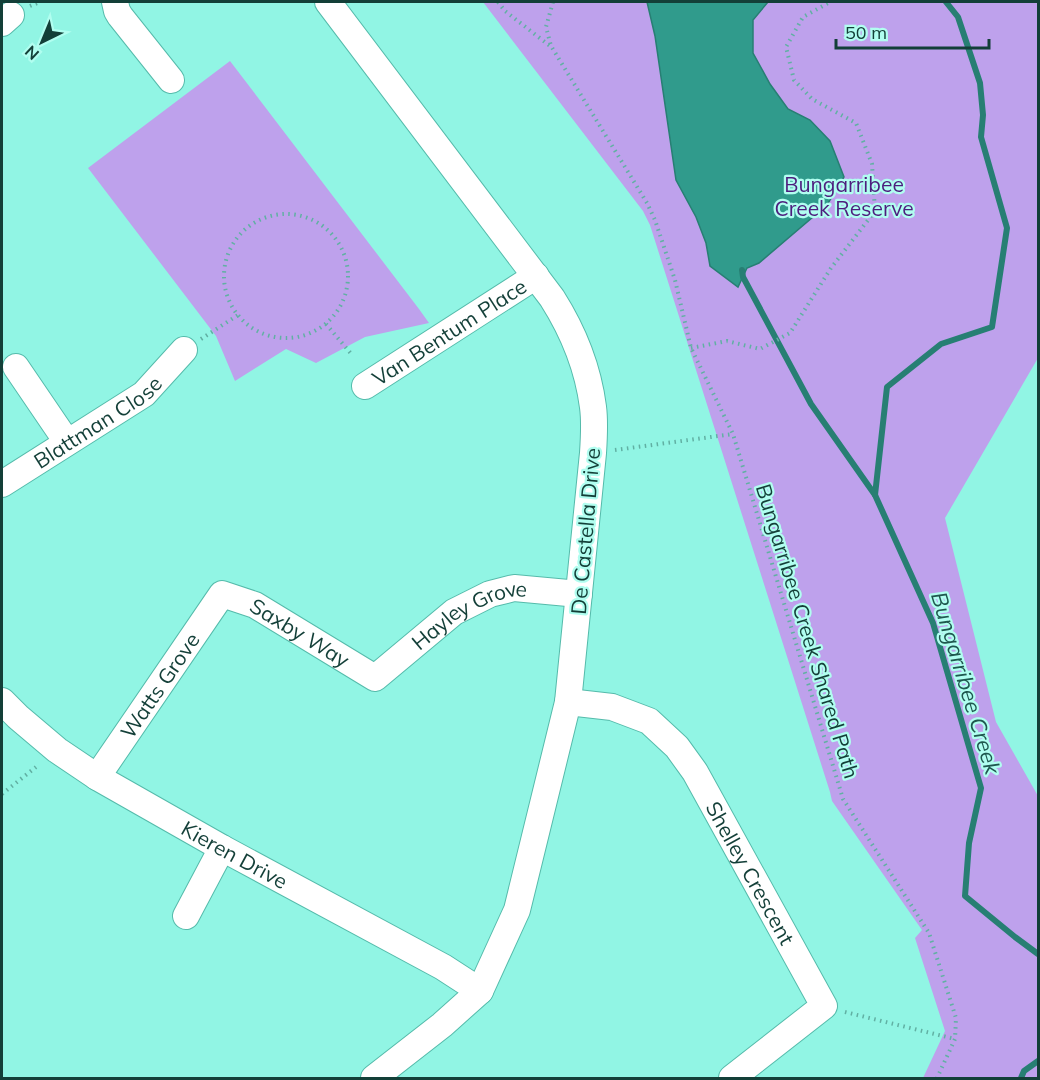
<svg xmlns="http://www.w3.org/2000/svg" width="1040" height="1080" font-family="Mulish,sans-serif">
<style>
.green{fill:#bea1ec}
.water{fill:#309b8c;stroke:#277f73;stroke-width:1.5}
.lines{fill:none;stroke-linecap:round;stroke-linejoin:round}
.stream{stroke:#277f73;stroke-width:6}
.minor-casing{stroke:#55bbab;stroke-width:28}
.path{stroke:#61b0a3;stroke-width:4;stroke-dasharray:1.5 4.5;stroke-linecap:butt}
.minor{stroke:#fff;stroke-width:26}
.labels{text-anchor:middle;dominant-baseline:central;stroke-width:4.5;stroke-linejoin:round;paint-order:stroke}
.park-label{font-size:21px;fill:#4d1d7d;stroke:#b1fef0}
.street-label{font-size:21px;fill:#133f38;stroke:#b1fef0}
.water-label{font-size:22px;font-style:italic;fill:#1f584f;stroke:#b1fef0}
</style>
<rect width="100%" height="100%" fill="#91f5e4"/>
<g class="green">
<polygon points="483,2 1038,2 1038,358 945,518 996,722 1038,796 1038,1078 923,1078 945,1031 915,938 922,930 832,801 830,792 650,225 643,211"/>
<polygon points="230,61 419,309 429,323 365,337 316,363 286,349 235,381 216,336 88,168"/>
</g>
<polygon class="water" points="647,2 768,2 753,20 753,53 770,84 788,109 810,120 830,141 844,177 827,205 759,263 747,268 738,287 710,266 706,243 696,217 676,180 655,36"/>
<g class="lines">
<g class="stream">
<polyline points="946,2 958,17 980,83 983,115 981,137 1007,228 992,327 941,344 887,387 875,495 933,623 981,788 969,843 965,896 1015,937 1038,954"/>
<polyline points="742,270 743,277 811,404 875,495"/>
<polyline points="1021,1078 1024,1071 1038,1061"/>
</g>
<g class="minor-casing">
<g id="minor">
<polyline points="115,2 117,11 120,16 171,80"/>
<path d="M 328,2 L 552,298 C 573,331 588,368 593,407 C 595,422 594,438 593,453 L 568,702 L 517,910 L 480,991 L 442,1025 L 374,1078"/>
<polyline points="2,23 11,15"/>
<polyline points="16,367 67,442"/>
<path id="s1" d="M 365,386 L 536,276"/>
<path id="s2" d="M 2,484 L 144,394 L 184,350"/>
<path id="s3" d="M 2,701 L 18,717 L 57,750 L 97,777 L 222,848 L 443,967 L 480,991"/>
<path id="s4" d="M 568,702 L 612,707 L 649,721 L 677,747 L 695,772 L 824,1006 L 732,1078"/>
<path id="s5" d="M 97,777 L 222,594 L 255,605 L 375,678 L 454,612 L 490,594 L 514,588 L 579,594"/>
<polyline points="186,916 222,848"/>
</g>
</g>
<g class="path">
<polyline points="498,2 505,11 550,46"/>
<polyline points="553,2 546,27 551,46 647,203 655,220 675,280 691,348 733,434 843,799 929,933 956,1018 955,1039 937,1078"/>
<polyline points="30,6 40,2"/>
<circle cx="286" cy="276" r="62"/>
<polyline points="326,324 353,356"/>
<polyline points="201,339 238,315"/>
<polyline points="691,348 727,341 760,349 790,333 831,268 875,211 872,164 856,123 812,99 794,80 786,47 803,17 830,2"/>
<polyline points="615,450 733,434"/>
<polyline points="2,794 36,767"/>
<polyline points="845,1012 955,1039"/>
</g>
<use href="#minor" class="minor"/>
</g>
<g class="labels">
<g class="park-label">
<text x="844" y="184">Bungarribee<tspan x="844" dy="24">Creek Reserve</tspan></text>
</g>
<g class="street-label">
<text stroke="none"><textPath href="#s1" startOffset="100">Van Bentum Place</textPath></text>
<text stroke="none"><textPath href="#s2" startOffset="114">Blattman Close</textPath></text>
<text transform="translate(585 531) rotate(-85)">De Castella Drive</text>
<text stroke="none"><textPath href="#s5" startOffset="513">Hayley Grove</textPath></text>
<text transform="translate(808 631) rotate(73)">Bungarribee Creek Shared Path</text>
<text stroke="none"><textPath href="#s5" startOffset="309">Saxby Way</textPath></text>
<text stroke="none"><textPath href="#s5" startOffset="111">Watts Grove</textPath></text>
<text stroke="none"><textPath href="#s3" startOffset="280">Kieren Drive</textPath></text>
<text stroke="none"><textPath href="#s4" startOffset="268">Shelley Crescent</textPath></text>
</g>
<g class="water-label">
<text transform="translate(966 683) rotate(73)">Bungarribee Creek</text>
</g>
</g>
<rect width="1040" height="1080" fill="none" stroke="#133f38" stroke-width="6"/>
<g transform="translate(42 42) rotate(223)" stroke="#b1fef0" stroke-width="4.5" paint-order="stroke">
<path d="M0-4.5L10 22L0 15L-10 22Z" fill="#133f38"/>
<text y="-9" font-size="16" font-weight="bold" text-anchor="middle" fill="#133f38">N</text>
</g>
<path d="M836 39v9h153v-9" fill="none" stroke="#133f38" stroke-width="3"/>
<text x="845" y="39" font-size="18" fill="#133f38" stroke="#b1fef0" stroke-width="4.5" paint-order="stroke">50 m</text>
</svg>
